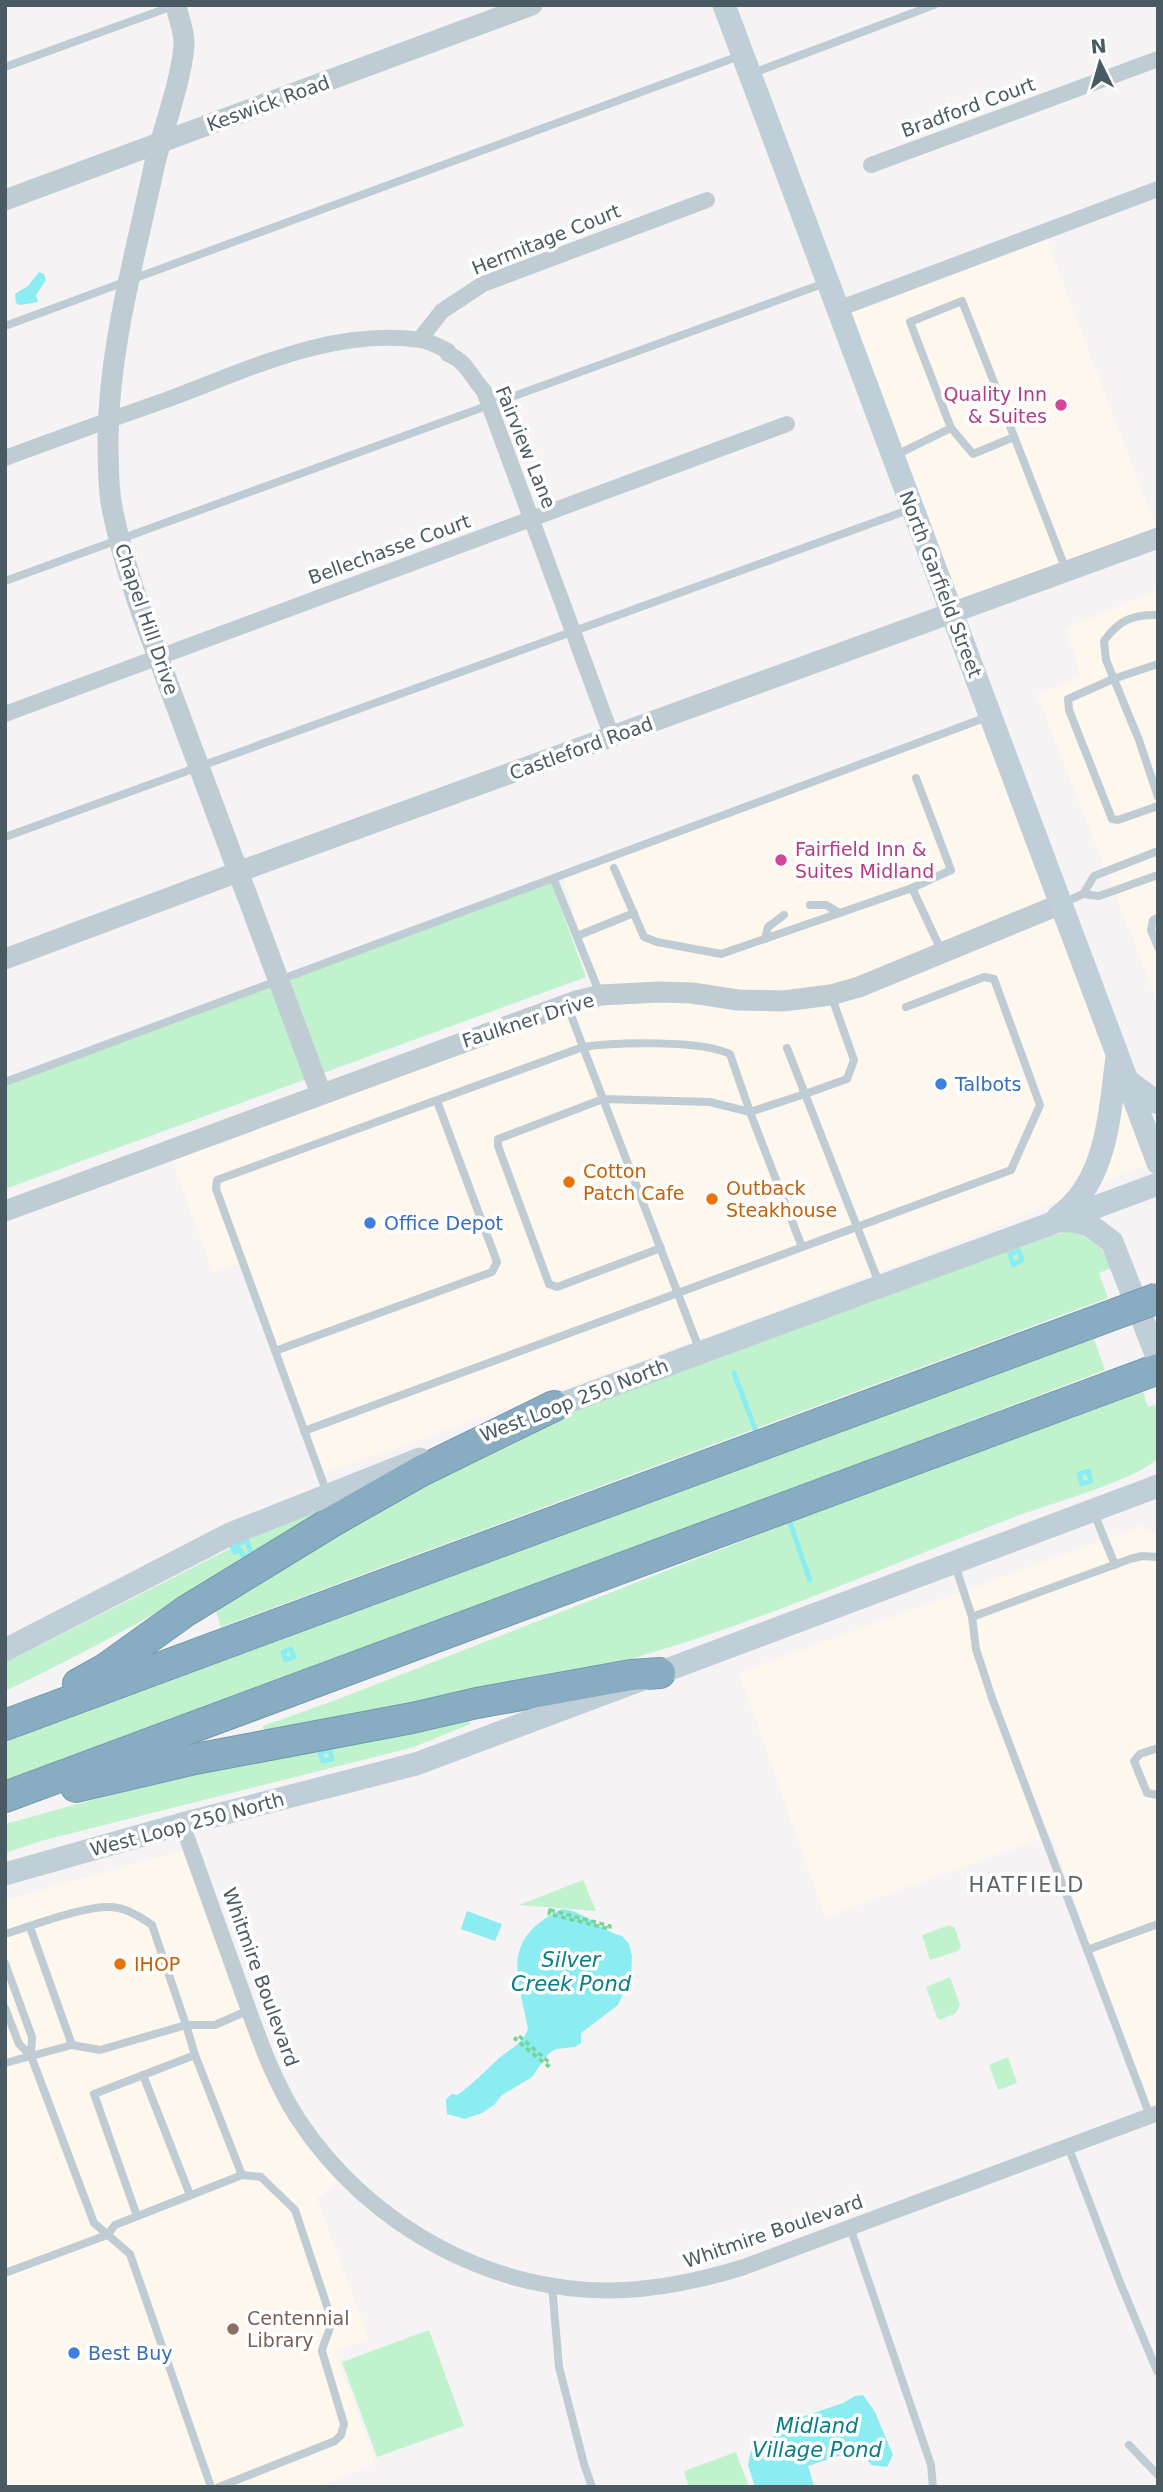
<svg xmlns="http://www.w3.org/2000/svg" width="1163" height="2492" font-family="'DejaVu Sans',sans-serif">
<style>
.commercial{fill:#fef7ee}
.green{fill:#c0f3cd}
.water{fill:#8becf2}
.lines{fill:none;stroke-linecap:round;stroke-linejoin:round}
.stream{stroke:#8becf2;stroke-width:5}
.motorway-casing{stroke:#7399af;stroke-width:32}
.path{stroke:#76d498;stroke-width:3.5;stroke-dasharray:5 3.5;stroke-linecap:butt}
.service{stroke:#c0ccd3;stroke-width:8}
.minor{stroke:#c0ccd3;stroke-width:16}
.tertiary{stroke:#c0ccd3;stroke-width:21}
.secondary{stroke:#c0ced7;stroke-width:23}
.motorway{stroke:#88adc3;stroke-width:30}
.motorway-bridge-casing{stroke:#7399af;stroke-width:32;stroke-linecap:butt}
.motorway-bridge{stroke:#88adc3;stroke-width:30}
.hotel-dot{fill:#d1479c;stroke:#fff;stroke-width:2.5}
.shop-dot{fill:#3f7fe0;stroke:#fff;stroke-width:2.5}
.food-dot{fill:#e8710a;stroke:#fff;stroke-width:2.5}
.education-dot{fill:#8d6e63;stroke:#fff;stroke-width:2.5}
.labels{text-anchor:middle;dominant-baseline:central;stroke-width:7;stroke-linejoin:round;paint-order:stroke}
.street-label{font-size:19px;fill:#495a62;stroke:#fff}
.hotel-label{font-size:19px;fill:#b23c85;stroke:#fff;text-anchor:end}
.shop-label{font-size:19px;fill:#366cbe;stroke:#fff;text-anchor:start}
.food-label{font-size:19px;fill:#c56008;stroke:#fff;text-anchor:start}
.education-label{font-size:19px;fill:#785e54;stroke:#fff;text-anchor:start}
.neighbourhood-label{font-size:21px;letter-spacing:2px;fill:#5e6468;stroke:#fff}
.water-label{font-size:21px;font-style:italic;fill:#077f88;stroke:#fff}
</style>
<rect width="100%" height="100%" fill="#f5f3f3"/>
<g class="commercial">
<polygon points="1044,233 1158,533 953,615 838,309"/>
<polygon points="1158,590 1158,1004 1037,695 1081,676 1066,628"/>
<polygon points="991,717 1158,1160 969,1238 619,1369 318,1475 239,1262 213,1272 168,1150 599,996 563,876"/>
<polygon points="1142,1526 1158,1534 1158,2111 1152,2113 1051,1835 825,1917 739,1673"/>
<polygon points="192,1848 271,2068 345,2177 317,2198 369,2339 335,2352 376,2463 318,2487 5,2487 5,1900"/>
</g>
<g class="green">
<polygon points="551,881 586,977 5,1189 5,1080"/>
<path d="M 1069,1231 C 1094,1239 1101,1244 1111,1268 L 1099,1273 L 1108,1298 L 221,1627 L 213,1603 L 355,1522 L 525,1433 L 577,1410 L 1049,1236 Z"/>
<polygon points="1094,1339 1105,1370 746,1506 5,1780 5,1742"/>
<path d="M 1143,1392 L 1148,1407 L 1158,1404 L 1158,1458 C 1140,1479 1043,1506 1012,1518 C 886,1566 764,1621 634,1658 C 513,1692 388,1712 266,1738 L 263,1726 L 336,1700 L 824,1509 Z"/>
<path d="M 360,1491 C 244,1562 129,1633 5,1691 L 5,1663 L 259,1534 Z"/>
<path d="M 468,1718 L 470,1724 L 414,1747 L 41,1841 L 5,1853 L 5,1824 L 20,1820 C 167,1777 317,1748 468,1718 Z"/>
<polygon points="583,1880 596,1911 519,1905"/>
<polygon points="949,1925 955,1928 961,1947 958,1951 930,1960 922,1935"/>
<polygon points="950,1977 960,2005 956,2013 940,2020 937,2017 926,1987"/>
<polygon points="1008,2057 1017,2083 998,2090 989,2065"/>
<polygon points="429,2330 464,2426 377,2457 342,2362"/>
<polygon points="736,2452 749,2487 689,2487 684,2471"/>
</g>
<g class="water">
<polygon points="39,272 44,274 46,280 36,295 38,302 20,305 16,303 15,294 28,286"/>
<path d="M 562,1909 C 588,1912 598,1930 622,1936 L 629,1944 L 632,1956 L 631,1976 L 618,2005 L 581,2033 L 581,2043 L 575,2047 L 556,2049 L 548,2054 L 532,2077 L 502,2095 L 494,2105 L 482,2113 L 465,2119 L 447,2114 L 446,2099 L 452,2094 L 457,2095 C 472,2085 483,2073 496,2061 C 509,2048 520,2048 528,2029 C 518,1975 499,1940 562,1909 Z"/>
<polygon points="467,1911 502,1924 495,1941 461,1929"/>
<polygon points="863,2395 875,2412 893,2455 887,2467 871,2465 860,2447 855,2444 840,2450 839,2456 808,2466 814,2487 755,2487 748,2465 751,2451 767,2443 790,2421 843,2403 855,2396"/>
</g>
<g class="lines">
<g class="stream">
<polygon points="1019,1251 1022,1260 1013,1265 1010,1254"/>
<polyline points="734,1373 755,1429"/>
<polygon points="1088,1471 1091,1481 1082,1484 1079,1474"/>
<polyline points="790,1523 810,1580"/>
<polygon points="247,1540 251,1554 244,1558 240,1549 235,1552 232,1547"/>
<polygon points="291,1649 294,1657 286,1660 283,1652"/>
<polygon points="330,1750 332,1759 323,1761 320,1752"/>
</g>
<g class="motorway-casing">
<g id="motorway">
<polyline points="78,1684 105,1669 186,1611 333,1521 421,1471 554,1406"/>
<polyline points="5,1725 1088,1324"/>
<polyline points="76,1787 195,1759 412,1718 477,1703 631,1675 660,1673"/>
<polyline points="5,1797 1158,1369"/>
</g>
</g>
<g class="path">
<polygon points="550,1910 610,1926 610,1929 549,1914"/>
<polygon points="519,2036 550,2063 548,2066 515,2039"/>
</g>
<g class="service">
<polyline points="5,67 173,6"/>
<polyline points="753,73 934,5"/>
<polyline points="5,326 742,55"/>
<polyline points="1001,400 962,301 910,322 951,428 973,454 1014,437"/>
<polyline points="1010,426 1066,570"/>
<polyline points="896,455 951,428"/>
<polyline points="5,581 825,283"/>
<path d="M 1158,615 C 1132,614 1118,621 1104,641 L 1106,660 L 1139,740 L 1158,797"/>
<polyline points="1158,664 1113,679 1068,699 1069,710 1112,819 1118,820 1158,806"/>
<polyline points="916,778 951,870 912,888 941,950"/>
<polyline points="5,837 911,509"/>
<polyline points="614,868 644,937 657,942 721,954 912,888"/>
<polyline points="554,880 600,994"/>
<polyline points="1083,894 1094,876 1158,851"/>
<polyline points="1061,904 1083,894 1099,896 1158,875"/>
<polyline points="810,905 826,905 839,913"/>
<polyline points="1158,918 1153,920 1151,930 1158,947"/>
<polyline points="577,936 634,913"/>
<polyline points="765,939 768,927 784,915"/>
<polyline points="831,995 854,1060 847,1079 805,1094 879,1283"/>
<path d="M 568,1007 L 583,1047 C 615,1042 701,1040 730,1054 L 750,1112 L 805,1094 L 787,1048"/>
<polyline points="5,1082 990,716"/>
<polyline points="661,1248 557,1287 549,1284 498,1146 498,1139 603,1099 710,1102 750,1112 802,1247"/>
<polyline points="275,1351 492,1272 497,1262 437,1101"/>
<polyline points="304,1431 1011,1170 1040,1105 994,979 984,977 906,1007"/>
<polyline points="327,1493 216,1189 217,1180 583,1047 700,1351"/>
<polyline points="1094,1513 1115,1565"/>
<polyline points="955,1565 972,1617 1130,1559 1142,1556 1158,1557"/>
<polyline points="972,1617 976,1649 992,1698 1150,2116"/>
<polyline points="1158,1748 1140,1754 1134,1761 1147,1793 1158,1795"/>
<path d="M 5,1934 C 32,1926 92,1902 118,1908 C 130,1910 142,1918 152,1925 L 186,2025 L 100,2050 L 72,2045 L 30,1927"/>
<polyline points="1087,1950 1158,1924"/>
<polyline points="5,1963 32,2037 31,2056 94,2223 130,2254 211,2487"/>
<polyline points="5,2008 19,2044 31,2056"/>
<polyline points="5,2063 72,2045"/>
<polyline points="143,2075 190,2195"/>
<polyline points="1068,2146 1119,2280 1157,2371"/>
<polyline points="242,2175 195,2055 186,2025 215,2025 249,2010"/>
<polyline points="137,2216 94,2094 195,2055"/>
<polyline points="850,2227 931,2465 933,2487"/>
<path d="M 5,2273 L 107,2235 L 115,2225 L 242,2175 L 261,2177 L 295,2210 L 331,2318 C 332,2330 324,2339 322,2351 L 344,2424 L 341,2435 L 335,2441 L 219,2487"/>
<polyline points="552,2285 559,2367 584,2464 592,2487"/>
<polyline points="1129,2445 1158,2475"/>
</g>
<g class="minor">
<polyline points="871,165 1158,59"/>
<polyline points="838,309 1158,189"/>
<polyline points="420,339 442,311 483,284 707,200"/>
<path d="M 5,458 C 59,438 112,419 166,400 C 248,370 332,327 421,340 C 430,341 441,348 448,351 L 448,354 C 467,361 472,379 484,391 L 612,737"/>
<polyline points="5,714 787,424"/>
<path d="M 182,1824 C 201,1877 220,1930 239,1983 C 256,2030 271,2077 298,2119 C 368,2226 496,2297 625,2290 C 667,2288 705,2279 744,2267 L 1158,2113"/>
</g>
<g class="tertiary">
<path d="M 176,5 C 178,18 185,31 184,46 C 180,86 164,125 154,167 C 135,257 109,346 108,438 C 108,459 108,481 111,502 C 118,540 129,577 142,614 L 321,1094"/>
<polyline points="5,200 532,5"/>
<polyline points="5,959 238,872 1158,538"/>
<polyline points="5,1211 576,1001 601,995 659,992 692,993 738,1000 783,1001 831,995 859,987 1061,904"/>
</g>
<g class="secondary">
<polyline points="724,5 1158,1163"/>
<polyline points="1128,1081 1158,1103"/>
<path d="M 1058,1217 C 1108,1181 1109,1114 1117,1058"/>
<polyline points="1061,1221 1074,1221 1091,1226 1112,1242 1158,1359"/>
<polyline points="540,1412 1158,1184"/>
<polyline points="5,1650 230,1534 420,1459"/>
<polyline points="5,1874 182,1824 416,1764 1158,1486"/>
</g>
<use href="#motorway" class="motorway"/>
<g class="motorway-bridge-casing">
<polyline id="motorway-bridge" points="1088,1324 1158,1298"/>
</g>
<use href="#motorway-bridge" class="motorway-bridge"/>
</g>
<g class="hotel-dot">
<circle cx="1061" cy="405" r="7"/>
<circle cx="781" cy="860" r="7"/>
</g>
<g class="shop-dot">
<circle cx="941" cy="1084" r="7"/>
<circle cx="370" cy="1223" r="7"/>
<circle cx="74" cy="2353" r="7"/>
</g>
<g class="food-dot">
<circle cx="569" cy="1182" r="7"/>
<circle cx="712" cy="1199" r="7"/>
<circle cx="120" cy="1964" r="7"/>
</g>
<circle class="education-dot" cx="233" cy="2329" r="7"/>
<g class="labels">
<g class="street-label">
<text transform="translate(268 103) rotate(-20)">Keswick Road</text>
<text transform="translate(968 107) rotate(-20)">Bradford Court</text>
<text transform="translate(546 239) rotate(-22)">Hermitage Court</text>
<text transform="translate(526 447) rotate(68)">Fairview Lane</text>
<text transform="translate(389 549) rotate(-20)">Bellechasse Court</text>
<text transform="translate(941 584) rotate(69)">North Garfield Street</text>
<text transform="translate(147 619) rotate(71)">Chapel Hill Drive</text>
<text transform="translate(581 748) rotate(-20)">Castleford Road</text>
<text transform="translate(528 1020) rotate(-18)">Faulkner Drive</text>
<text transform="translate(574 1400) rotate(-21)">West Loop 250 North</text>
<text transform="translate(187 1824) rotate(-15)">West Loop 250 North</text>
<text transform="translate(261 1977) rotate(70)">Whitmire Boulevard</text>
<text transform="translate(773 2231) rotate(-19)">Whitmire Boulevard</text>
</g>
<g class="hotel-label">
<text x="1047" y="394">Quality Inn<tspan x="1047" dy="22">&amp; Suites</tspan></text>
<text x="795" y="849" text-anchor="start">Fairfield Inn &amp;<tspan x="795" dy="22">Suites Midland</tspan></text>
</g>
<g class="shop-label">
<text x="955" y="1084">Talbots</text>
<text x="384" y="1223">Office Depot</text>
<text x="88" y="2353">Best Buy</text>
</g>
<g class="food-label">
<text x="583" y="1171">Cotton<tspan x="583" dy="22">Patch Cafe</tspan></text>
<text x="726" y="1188">Outback<tspan x="726" dy="22">Steakhouse</tspan></text>
<text x="134" y="1964">IHOP</text>
</g>
<g class="education-label">
<text x="247" y="2318">Centennial<tspan x="247" dy="22">Library</tspan></text>
</g>
<g class="neighbourhood-label">
<text x="1027" y="1885">HATFIELD</text>
</g>
<g class="water-label">
<text x="571" y="1960">Silver<tspan x="571" dy="24">Creek Pond</tspan></text>
<text x="817" y="2426">Midland<tspan x="817" dy="24">Village Pond</tspan></text>
</g>
</g>
<rect width="1163" height="2492" fill="none" stroke="#495a62" stroke-width="14"/>
<g transform="translate(1100 63) rotate(355)" stroke="#ffffff" stroke-width="5" paint-order="stroke">
<path d="M0-5L12 26L0 18L-12 26Z" fill="#495a62"/>
<text y="-10" font-size="19" font-weight="bold" text-anchor="middle" fill="#495a62">N</text>
</g>
</svg>
